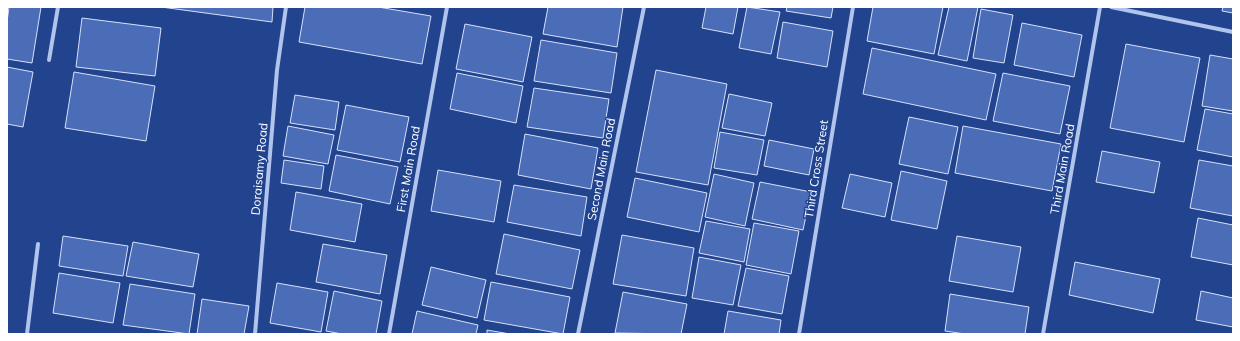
<svg xmlns="http://www.w3.org/2000/svg" width="1240" height="341" font-family="Mulish,sans-serif">
<style>
.building{fill:#4b6cb6;stroke:#d6e1f9}
.lines{fill:none;stroke-linecap:round;stroke-linejoin:round}
.street{stroke:#b1c4ec;stroke-width:4}
.labels{text-anchor:middle;dominant-baseline:central;stroke-width:3;stroke-linejoin:round;paint-order:stroke}
.street-label{font-size:12px;fill:#fff;stroke:#22438e}
</style>
<rect width="100%" height="100%" fill="#22438e"/>
<g class="building">
<polygon points="9,7 41,7 32,63 7,59 7,22"/>
<polygon points="161,7 273,7 272,22"/>
<polygon points="305,7 378,7 431,16 422,64 299,42"/>
<polygon points="548,7 623,7 617,47 543,34"/>
<polygon points="706,7 738,7 733,34 702,28"/>
<polygon points="747,7 780,12 771,54 739,48"/>
<polygon points="787,7 833,7 831,18 786,11"/>
<polygon points="873,7 943,7 934,54 867,41"/>
<polygon points="949,7 978,7 967,61 938,55"/>
<polygon points="1223,7 1233,7 1233,13 1222,11"/>
<polygon points="981,9 1013,15 1004,63 973,58"/>
<polygon points="82,18 161,28 155,76 76,67"/>
<polygon points="783,22 833,31 827,67 777,58"/>
<polygon points="1022,23 1082,35 1074,77 1014,65"/>
<polygon points="465,24 532,37 523,82 456,69"/>
<polygon points="541,40 617,53 611,93 534,81"/>
<polygon points="1126,44 1200,58 1184,142 1110,128"/>
<polygon points="872,48 996,74 986,120 863,94"/>
<polygon points="1210,55 1233,59 1233,111 1202,106"/>
<polygon points="7,67 33,72 23,127 7,124"/>
<polygon points="656,70 727,84 708,185 636,172"/>
<polygon points="74,72 155,86 146,141 65,128"/>
<polygon points="457,73 523,86 516,123 450,109"/>
<polygon points="1003,73 1070,86 1060,134 993,121"/>
<polygon points="534,88 609,99 603,138 527,127"/>
<polygon points="729,94 772,103 765,136 722,128"/>
<polygon points="295,95 339,102 335,130 290,123"/>
<polygon points="346,105 409,117 400,162 337,150"/>
<polygon points="1205,109 1233,114 1233,157 1197,150"/>
<polygon points="909,117 958,127 948,174 899,164"/>
<polygon points="288,126 334,135 328,164 283,156"/>
<polygon points="963,126 1061,144 1052,191 955,173"/>
<polygon points="720,132 764,140 757,175 714,168"/>
<polygon points="525,134 598,148 591,189 518,175"/>
<polygon points="769,140 814,149 809,175 764,166"/>
<polygon points="1102,151 1160,162 1154,193 1096,182"/>
<polygon points="336,155 398,167 390,204 329,191"/>
<polygon points="284,160 324,166 321,189 281,183"/>
<polygon points="1199,160 1233,166 1233,216 1190,208"/>
<polygon points="438,170 501,181 494,222 431,211"/>
<polygon points="901,171 947,181 937,229 891,220"/>
<polygon points="714,174 754,183 745,226 705,217"/>
<polygon points="850,174 892,183 885,217 842,208"/>
<polygon points="635,178 707,193 699,232 627,217"/>
<polygon points="760,182 811,192 803,230 752,219"/>
<polygon points="514,185 587,197 581,236 507,222"/>
<polygon points="296,192 362,204 355,242 290,230"/>
<polygon points="1198,218 1233,225 1233,265 1191,257"/>
<polygon points="706,221 750,229 744,262 699,253"/>
<polygon points="754,223 799,231 791,274 746,265"/>
<polygon points="504,234 580,250 572,289 496,274"/>
<polygon points="622,235 694,248 686,296 613,284"/>
<polygon points="63,236 128,246 123,276 59,266"/>
<polygon points="957,236 1021,247 1013,292 949,281"/>
<polygon points="133,242 199,254 193,287 126,276"/>
<polygon points="323,244 387,255 380,294 316,282"/>
<polygon points="699,257 741,265 733,305 692,298"/>
<polygon points="1075,262 1160,279 1153,313 1069,295"/>
<polygon points="431,267 486,280 477,318 422,305"/>
<polygon points="746,268 789,276 782,314 738,306"/>
<polygon points="59,273 120,283 113,323 53,313"/>
<polygon points="491,282 570,297 563,334 484,320"/>
<polygon points="277,283 328,292 321,332 270,323"/>
<polygon points="130,284 195,294 189,334 123,325"/>
<polygon points="334,291 382,301 376,334 342,334 326,331"/>
<polygon points="1201,291 1233,298 1233,327 1196,320"/>
<polygon points="623,292 687,304 681,334 615,333"/>
<polygon points="950,294 1029,307 1025,334 965,334 945,331"/>
<polygon points="202,299 249,306 244,334 197,334"/>
<polygon points="417,311 478,325 476,334 412,334"/>
<polygon points="728,311 781,320 779,334 724,334"/>
<polygon points="487,330 510,334 487,334"/>
</g>
<g class="lines">
<g class="street">
<polyline points="1111,7 1233,32"/>
<polyline points="49,60 58,7"/>
<polyline points="27,334 38,244"/>
<polyline points="255,334 277,70 286,7"/>
<polyline points="389,334 447,7"/>
<polyline points="578,334 644,7"/>
<polyline points="799,334 853,7"/>
<polyline points="1043,334 1100,7"/>
</g>
</g>
<g class="labels">
<g class="street-label">
<text transform="translate(259 169) rotate(-85)">Doraisamy Road</text>
<text transform="translate(408 169) rotate(-80)">First Main Road</text>
<text transform="translate(601 169) rotate(-79)">Second Main Road</text>
<text transform="translate(816 169) rotate(-81)">Third Cross Street</text>
<text transform="translate(1062 169) rotate(-80)">Third Main Road</text>
</g>
</g>
<rect width="1240" height="341" fill="none" stroke="#ffffff" stroke-width="16"/>
</svg>
